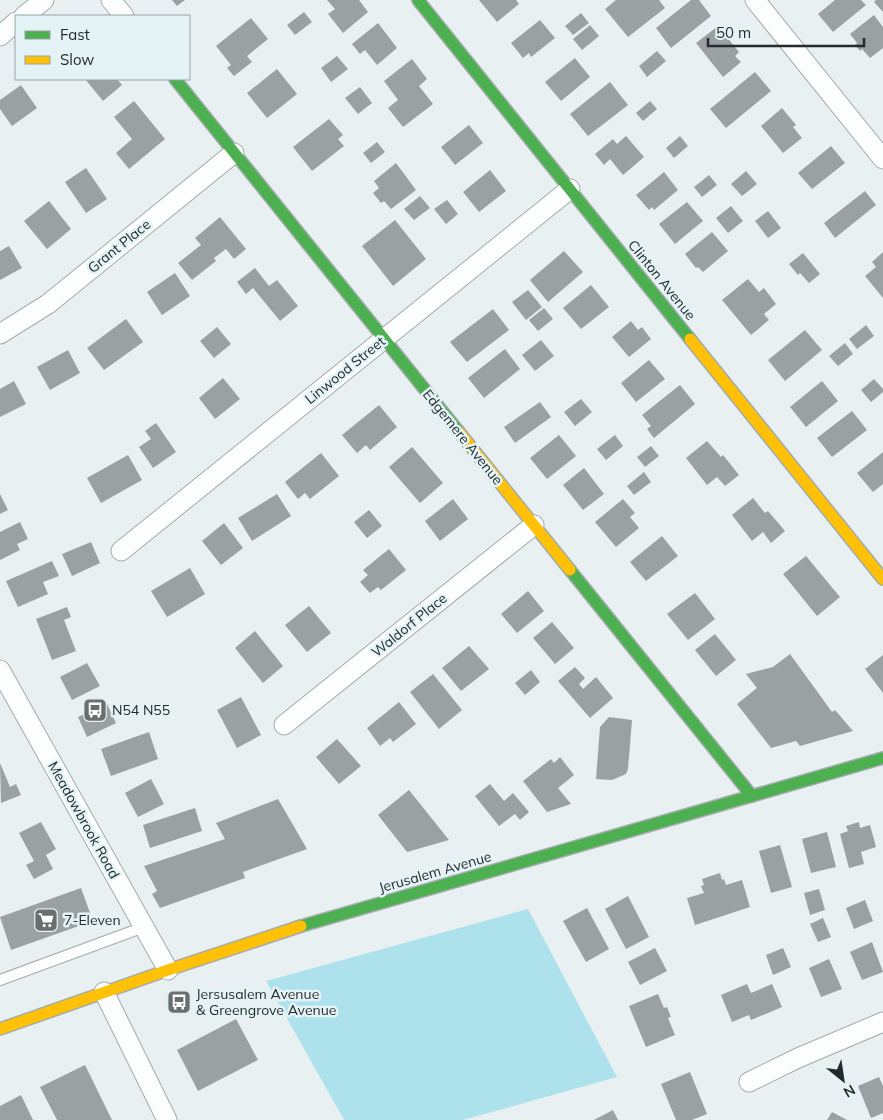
<svg xmlns="http://www.w3.org/2000/svg" width="883" height="1120" font-family="Mulish,sans-serif">
<style>
.green{fill:#ade2ed}
.building{fill:#9ba1a3}
.lines{fill:none;stroke-linecap:round;stroke-linejoin:round}
.lane-casing{stroke:#a4abac;stroke-width:12}
.street-casing{stroke:#a4abac;stroke-width:21}
.fast-casing{stroke:#a4abac;stroke-width:14}
.slow-casing{stroke:#a4abac;stroke-width:14}
.lane{stroke:#fcfdfd;stroke-width:10}
.street{stroke:#fcfdfd;stroke-width:19}
.fast{stroke:#4caf50;stroke-width:11}
.slow{stroke:#ffc107;stroke-width:11}
.labels{text-anchor:middle;dominant-baseline:central;stroke-width:5;stroke-linejoin:round;paint-order:stroke}
.street-label{font-size:14px;fill:#242a2b;stroke:#e4f3f6}
.poi-label{font-size:14px;fill:#242a2b;stroke:#e4f3f6;text-anchor:start}
</style>
<rect width="100%" height="100%" fill="#e8f0f2"/>
<polygon class="green" points="528,909 617,1077 463,1120 344,1120 266,981"/>
<g class="building">
<polygon points="172,0 185,0 177,6"/>
<polygon points="327,0 359,0 368,12 343,33 328,14 335,9"/>
<polygon points="479,0 516,0 519,4 497,22"/>
<polygon points="616,0 659,0 665,8 628,37 605,9"/>
<polygon points="691,0 699,0 711,16 671,48 656,28"/>
<polygon points="835,0 861,0 866,5 833,32 818,14"/>
<polygon points="876,0 883,0 883,12 874,2"/>
<polygon points="304,12 312,22 295,35 287,25"/>
<polygon points="581,13 589,23 573,35 565,26"/>
<polygon points="874,15 883,27 883,48 870,58 862,49 860,51 855,45 857,43 850,34"/>
<polygon points="251,18 268,39 247,56 252,62 234,76 227,68 231,65 216,46"/>
<polygon points="540,20 555,38 531,57 529,53 523,58 511,43"/>
<polygon points="378,23 397,48 377,65 365,50 360,54 352,44"/>
<polygon points="590,25 599,36 582,50 573,39"/>
<polygon points="718,26 739,52 735,56 741,62 723,77 696,43"/>
<polygon points="657,51 666,61 647,77 639,66"/>
<polygon points="337,56 348,69 331,82 321,68"/>
<polygon points="575,58 590,77 561,101 545,82"/>
<polygon points="412,59 427,79 419,86 433,104 403,127 388,108 398,100 384,81"/>
<polygon points="277,69 297,94 267,118 247,93"/>
<polygon points="755,72 771,91 726,128 710,109"/>
<polygon points="85,79 117,79 122,85 103,101"/>
<polygon points="610,82 628,105 588,136 570,114"/>
<polygon points="21,85 37,108 12,126 0,109 0,100"/>
<polygon points="360,87 372,103 358,114 345,98"/>
<polygon points="134,101 165,139 129,169 116,153 132,139 114,117"/>
<polygon points="650,101 657,109 643,121 636,113"/>
<polygon points="782,108 796,125 793,127 802,138 783,153 761,126"/>
<polygon points="329,119 343,135 338,139 344,146 312,171 293,147"/>
<polygon points="469,125 483,143 455,165 441,147"/>
<polygon points="626,136 644,157 623,175 610,159 604,165 595,154 613,139 617,144"/>
<polygon points="680,136 688,146 674,158 666,148"/>
<polygon points="377,142 385,152 371,163 363,153"/>
<polygon points="831,146 845,163 812,189 798,173"/>
<polygon points="396,163 416,190 391,209 384,201 381,203 373,193 379,188 374,181"/>
<polygon points="86,168 107,199 86,213 65,182"/>
<polygon points="490,170 506,191 479,212 463,192"/>
<polygon points="746,171 757,184 742,196 731,184"/>
<polygon points="664,172 678,190 654,210 652,207 649,210 636,195"/>
<polygon points="709,175 717,185 702,197 694,187"/>
<polygon points="865,191 876,205 835,238 824,223"/>
<polygon points="420,196 430,208 414,220 404,209"/>
<polygon points="447,200 458,214 446,224 434,209"/>
<polygon points="49,201 71,229 47,249 24,221"/>
<polygon points="687,202 703,221 675,244 659,224"/>
<polygon points="731,206 743,221 728,233 716,218"/>
<polygon points="768,211 781,228 768,238 755,221"/>
<polygon points="220,217 246,249 234,259 226,249 214,258 216,261 192,280 178,263 201,245 195,238"/>
<polygon points="395,220 426,259 393,286 362,246"/>
<polygon points="712,232 728,251 703,272 698,267 696,268 685,254"/>
<polygon points="9,246 22,268 0,280 0,251"/>
<polygon points="564,251 583,272 548,302 530,280"/>
<polygon points="883,252 883,298 865,276 876,267 872,262"/>
<polygon points="803,253 820,274 809,283 800,273 798,275 789,264"/>
<polygon points="255,268 269,286 277,280 298,306 280,321 253,288 246,294 237,282"/>
<polygon points="175,273 190,296 162,315 147,292"/>
<polygon points="748,279 759,292 764,288 776,304 764,314 769,320 751,335 722,300"/>
<polygon points="591,285 609,307 581,329 563,308"/>
<polygon points="528,290 542,307 526,320 512,302"/>
<polygon points="544,308 553,319 538,331 529,320"/>
<polygon points="493,309 509,330 467,362 450,342"/>
<polygon points="126,319 143,342 104,370 87,348"/>
<polygon points="631,321 638,330 642,327 651,339 629,357 612,337"/>
<polygon points="866,325 874,336 857,349 849,339"/>
<polygon points="217,327 231,344 214,358 200,341"/>
<polygon points="805,330 822,350 785,381 768,360"/>
<polygon points="541,340 554,356 535,371 522,355"/>
<polygon points="845,343 853,354 838,366 829,356"/>
<polygon points="505,349 520,369 484,398 468,378"/>
<polygon points="68,350 80,373 50,390 37,367"/>
<polygon points="649,360 665,379 636,402 621,383"/>
<polygon points="223,378 240,399 215,419 199,398"/>
<polygon points="874,379 883,389 883,392 871,402 861,390"/>
<polygon points="14,381 26,404 0,417 0,389"/>
<polygon points="822,381 838,401 806,427 790,407"/>
<polygon points="680,385 695,404 654,438 647,429 651,426 642,415"/>
<polygon points="581,399 592,412 575,426 564,412"/>
<polygon points="540,402 551,417 515,443 504,427"/>
<polygon points="379,405 397,427 370,450 366,445 357,453 342,435"/>
<polygon points="852,411 867,430 832,457 817,438"/>
<polygon points="156,423 176,452 153,468 139,447 151,439 145,431"/>
<polygon points="559,435 576,456 547,479 530,458"/>
<polygon points="615,435 623,446 606,460 597,449"/>
<polygon points="707,441 721,457 723,455 739,475 725,486 717,477 707,485 686,458"/>
<polygon points="651,446 659,456 645,467 637,457"/>
<polygon points="412,447 443,483 420,503 389,467"/>
<polygon points="883,452 883,484 873,492 857,473"/>
<polygon points="321,453 339,476 310,499 305,493 298,499 285,482"/>
<polygon points="128,455 142,480 101,503 87,478"/>
<polygon points="584,468 604,494 583,510 563,485"/>
<polygon points="644,472 651,482 634,495 627,486"/>
<polygon points="0,494 8,510 0,514"/>
<polygon points="277,494 291,516 252,541 238,518"/>
<polygon points="753,498 765,513 768,511 785,531 771,543 763,532 752,541 732,515"/>
<polygon points="453,499 468,519 440,541 425,521"/>
<polygon points="623,499 635,513 630,517 639,528 616,547 595,522"/>
<polygon points="369,510 382,526 367,538 354,522"/>
<polygon points="20,522 28,539 17,544 20,550 0,560 0,532"/>
<polygon points="224,523 243,548 221,565 202,541"/>
<polygon points="662,536 678,556 646,581 630,562"/>
<polygon points="91,542 100,563 72,576 62,554"/>
<polygon points="389,549 406,570 381,590 378,587 370,593 360,582 368,575 363,570"/>
<polygon points="806,556 840,597 817,616 783,574"/>
<polygon points="52,561 59,576 43,582 48,594 18,607 6,581"/>
<polygon points="190,568 205,594 167,617 151,591"/>
<polygon points="528,591 544,611 517,633 501,614"/>
<polygon points="695,593 715,619 688,640 667,614"/>
<polygon points="309,606 331,633 307,652 285,625"/>
<polygon points="67,607 71,617 64,620 76,651 52,660 36,619"/>
<polygon points="552,622 574,648 555,664 533,638"/>
<polygon points="255,631 283,666 263,683 235,648"/>
<polygon points="715,634 736,660 716,676 695,650"/>
<polygon points="469,646 489,669 461,691 442,668"/>
<polygon points="790,654 832,712 835,710 853,731 800,746 796,741 771,748 737,704 757,688 746,674 773,667"/>
<polygon points="883,655 883,693 865,669"/>
<polygon points="87,663 100,686 72,700 60,677"/>
<polygon points="575,667 585,678 579,684 583,689 596,677 613,698 590,718 558,681"/>
<polygon points="531,670 540,682 525,695 515,683"/>
<polygon points="433,674 462,710 439,729 410,692"/>
<polygon points="241,697 261,735 237,748 217,710"/>
<polygon points="399,702 416,724 393,742 390,738 380,746 367,728"/>
<polygon points="107,704 116,723 87,737 78,717"/>
<polygon points="609,717 632,720 628,769 626,774 612,780 596,779 600,727"/>
<polygon points="149,732 158,759 111,776 101,749"/>
<polygon points="337,739 361,766 339,784 316,757"/>
<polygon points="560,757 574,775 558,788 571,804 547,812 523,781 551,759 554,763"/>
<polygon points="0,763 10,787 16,784 21,795 1,803"/>
<polygon points="151,779 164,804 138,817 125,793"/>
<polygon points="490,784 504,801 513,793 529,812 520,820 515,814 499,826 475,796"/>
<polygon points="409,790 449,840 407,852 378,815"/>
<polygon points="278,799 307,849 243,872 245,878 160,908 152,894 157,891 144,866 225,839 216,823"/>
<polygon points="195,808 202,831 150,848 143,825"/>
<polygon points="41,822 56,849 46,855 53,869 34,879 26,865 34,861 19,833"/>
<polygon points="859,822 860,828 870,825 876,847 861,852 864,864 849,868 840,834 848,831 846,826"/>
<polygon points="827,832 836,867 811,873 802,839"/>
<polygon points="780,845 792,887 771,893 759,851"/>
<polygon points="720,873 722,880 724,879 726,885 742,880 750,907 695,925 687,898 704,893 701,886 704,885 702,879"/>
<polygon points="81,888 93,921 11,950 0,917"/>
<polygon points="819,889 825,910 810,915 804,893"/>
<polygon points="628,896 649,937 626,949 605,909"/>
<polygon points="865,900 873,921 854,929 846,908"/>
<polygon points="587,908 609,949 586,962 563,921"/>
<polygon points="823,918 831,937 818,942 810,924"/>
<polygon points="872,942 883,972 862,980 850,952"/>
<polygon points="655,948 667,971 640,985 628,962"/>
<polygon points="783,948 791,967 773,975 766,955"/>
<polygon points="829,959 842,989 821,997 809,968"/>
<polygon points="747,984 751,993 772,984 782,1007 751,1020 749,1015 732,1022 721,995"/>
<polygon points="658,994 664,1008 667,1007 671,1017 668,1018 675,1035 646,1047 629,1006"/>
<polygon points="236,1019 258,1060 198,1091 177,1050"/>
<polygon points="85,1065 112,1120 57,1120 40,1087"/>
<polygon points="690,1072 707,1114 692,1120 676,1120 661,1084"/>
<polygon points="879,1077 883,1086 883,1113 871,1118 858,1086"/>
<polygon points="21,1095 33,1120 0,1120 0,1106"/>
<polygon points="613,1110 618,1120 594,1120"/>
<polygon points="832,1112 847,1120 827,1120"/>
</g>
<g class="lines">
<g class="lane-casing">
<polyline id="lane" points="0,980 144,927"/>
</g>
<g class="street-casing">
<g id="street">
<polyline points="111,0 124,16"/>
<polyline points="755,0 883,159"/>
<polyline points="24,16 44,0"/>
<polyline points="0,36 16,22"/>
<polyline points="0,334 48,304 234,153"/>
<polyline points="121,551 570,189"/>
<polyline points="0,670 168,970"/>
<polyline points="284,725 534,525"/>
<polyline points="104,992 167,1120"/>
<polyline points="749,1082 798,1058 883,1022"/>
</g>
</g>
<g class="fast-casing">
<g id="fast">
<polyline points="418,0 690,339"/>
<polyline points="175,79 459,432"/>
<polyline points="570,570 752,796"/>
<polyline points="301,926 883,758"/>
</g>
</g>
<g class="slow-casing">
<g id="slow">
<polyline points="690,339 883,579"/>
<polyline points="459,432 570,570"/>
<polyline points="0,1029 168,970 301,926"/>
</g>
</g>
<use href="#lane" class="lane"/>
<use href="#street" class="street"/>
<use href="#fast" class="fast"/>
<use href="#slow" class="slow"/>
</g>
<defs>
<g id="bus-square" transform="scale(1.25)"><rect x="-9" y="-9" width="18" height="18" rx="4" fill="#696f71" stroke="#e4f3f6"/><path d="M-5-6H5V4H4V6H2V4H-2V6H-4V4H-5ZM-3.5-4V0h7V-4ZM-3.5 1.2v1.5H-2V1.2ZM2 1.2v1.5H3.5V1.2Z" fill="#fff"/></g>
<g id="supermarket-square" transform="scale(1.25)"><rect x="-9" y="-9" width="18" height="18" rx="4" fill="#696f71" stroke="#e4f3f6"/><path d="M-6-5.5h2.5l.6 2H6L4.5 2H-2.5L-4.4-4H-6ZM-1.5 3.2a1.3 1.3 0 1 0 .1 0ZM3 3.2a1.3 1.3 0 1 0 .1 0Z" fill="#fff"/></g>
</defs>
<g fill-rule="evenodd">
<use href="#bus-square" x="95" y="710"/>
<use href="#supermarket-square" x="46" y="920"/>
<use href="#bus-square" x="179" y="1002"/>
</g>
<g class="labels">
<g class="street-label">
<text transform="translate(119 246) rotate(-39)">Grant Place</text>
<text transform="translate(662 280) rotate(51)">Clinton Avenue</text>
<text transform="translate(345 370) rotate(-39)">Linwood Street</text>
<text transform="translate(463 437) rotate(51)">Edgemere Avenue</text>
<text transform="translate(409 625) rotate(-39)">Waldorf Place</text>
<text transform="translate(84 820) rotate(61)">Meadowbrook Road</text>
<text transform="translate(435 872) rotate(-16)">Jerusalem Avenue</text>
</g>
<g class="poi-label">
<text x="112" y="710">N54 N55</text>
<text x="64" y="920">7-Eleven</text>
<text x="196" y="994">Jersusalem Avenue<tspan x="196" dy="16">&amp; Greengrove Avenue</tspan></text>
</g>
</g>
<rect x="15" y="15" width="175" height="65" fill="#e4f3f6" stroke="#97a3a5"/>
<rect x="25" y="31" width="25" height="8" fill="#4caf50" stroke="#97a3a5"/>
<text x="60" y="40" font-size="15" fill="#242a2b">Fast</text>
<rect x="25" y="56" width="25" height="8" fill="#ffc107" stroke="#97a3a5"/>
<text x="60" y="65" font-size="15" fill="#242a2b">Slow</text>
<g transform="translate(843 1080) rotate(150)" stroke="#e4f3f6" stroke-width="4" paint-order="stroke">
<path d="M0-4L9 19L0 12L-9 19Z" fill="#242a2b"/>
<text y="-8" font-size="14" font-weight="bold" text-anchor="middle" fill="#242a2b">N</text>
</g>
<path d="M708 38v8h156v-8" fill="none" stroke="#242a2b" stroke-width="2.5"/>
<text x="716" y="38" font-size="15" fill="#242a2b" stroke="#e4f3f6" stroke-width="4" paint-order="stroke">50 m</text>
</svg>
